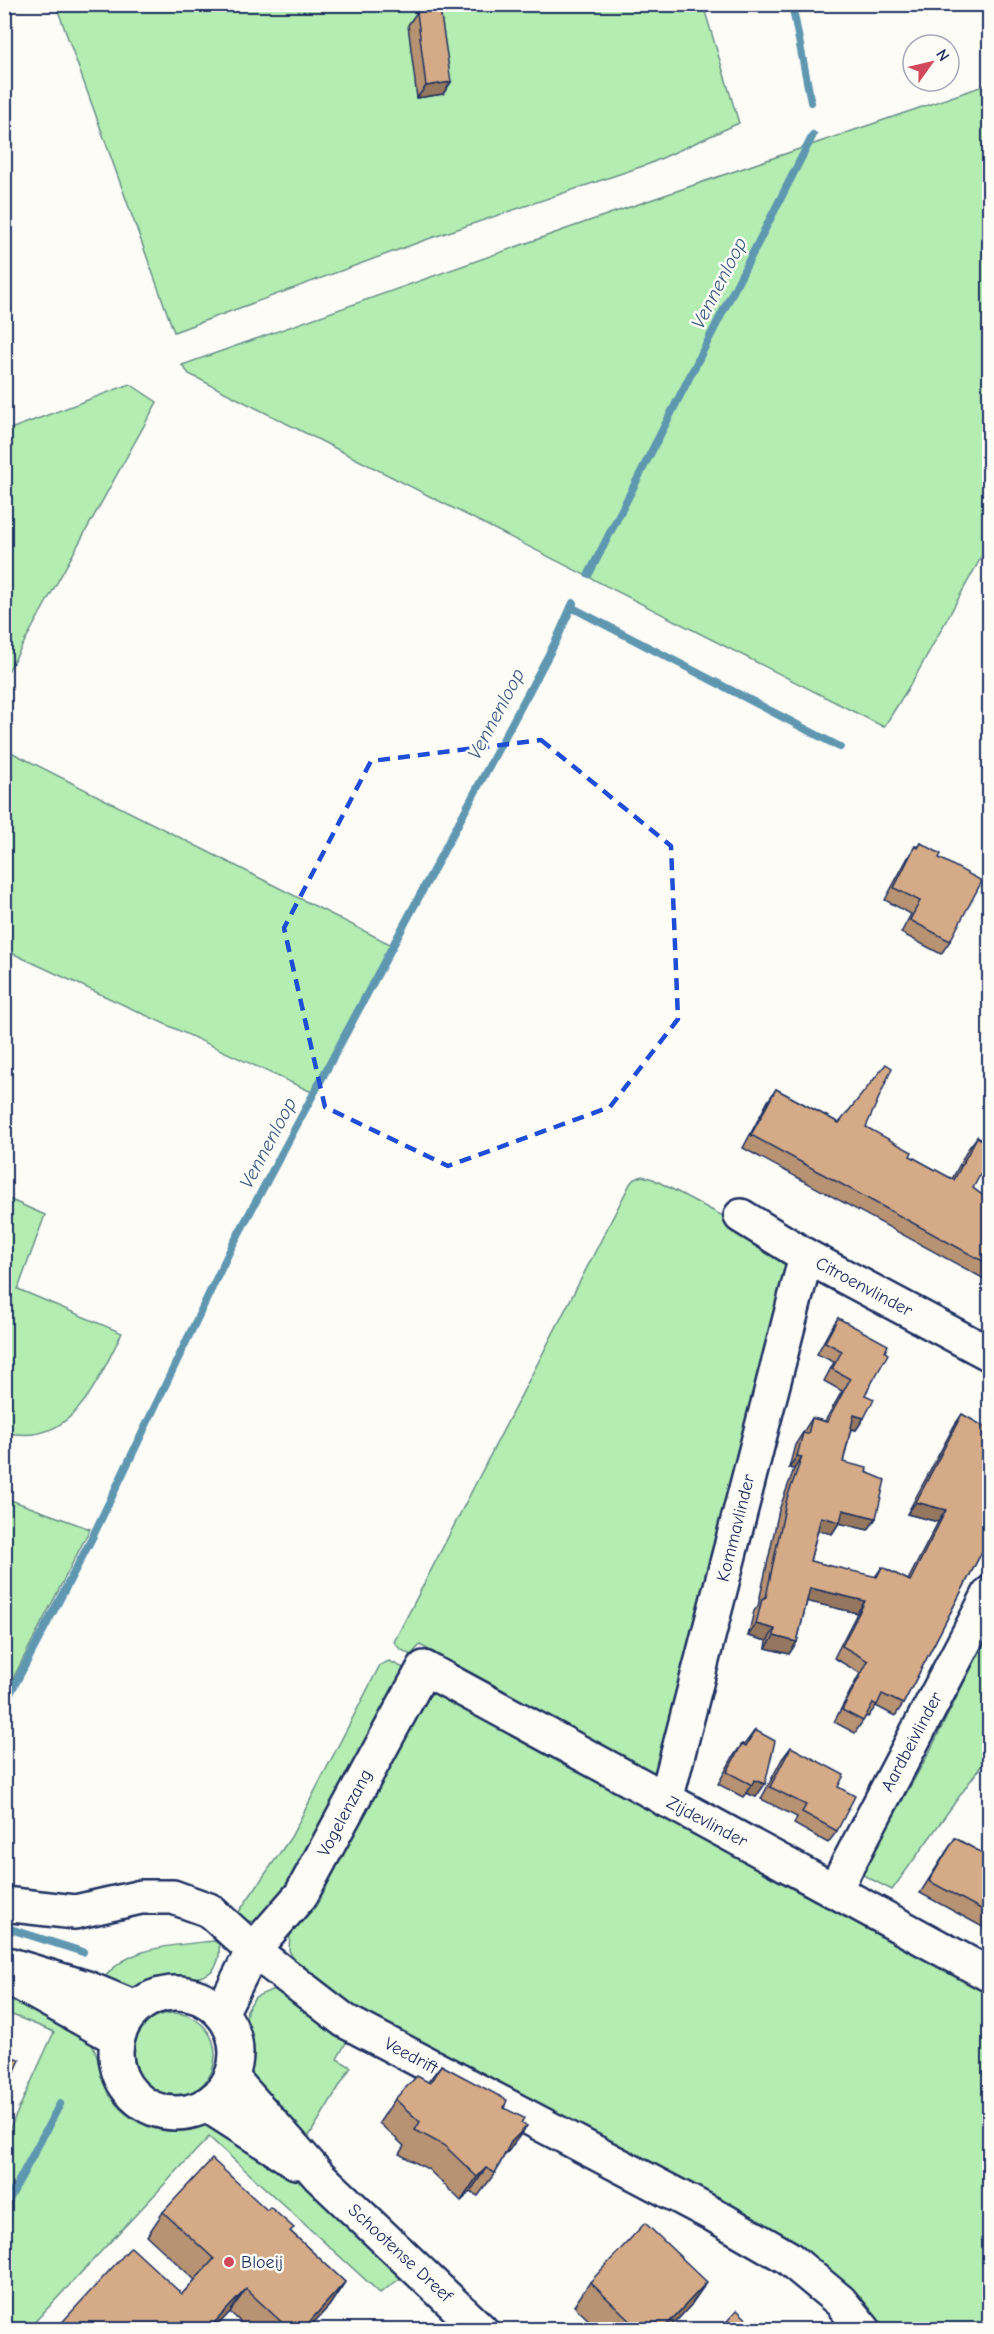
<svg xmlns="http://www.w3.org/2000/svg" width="994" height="2334" font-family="'Comic Neue',sans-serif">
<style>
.green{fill:#b3edb1;stroke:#678e88;stroke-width:1.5}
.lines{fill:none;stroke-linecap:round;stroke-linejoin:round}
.stream{stroke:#5f97b0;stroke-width:8}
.minor-casing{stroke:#1b2f5e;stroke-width:38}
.minor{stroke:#fdfcf7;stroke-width:33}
.wall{fill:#b79273;stroke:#1b2f5e;stroke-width:1.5}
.shaded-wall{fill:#95775e;stroke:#1b2f5e;stroke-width:1.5}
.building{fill:#d5aa86;stroke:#1b2f5e;stroke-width:1.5}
.marked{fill:none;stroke:#1d4ed8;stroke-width:4.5;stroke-dasharray:12 8;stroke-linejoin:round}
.poi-dot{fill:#d1495b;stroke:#fdfcf7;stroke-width:2}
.labels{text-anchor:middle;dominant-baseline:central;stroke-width:5;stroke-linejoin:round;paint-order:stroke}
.street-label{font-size:18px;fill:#1b2f5e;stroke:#fdfcf7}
.poi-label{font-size:18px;fill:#1b2f5e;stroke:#fdfcf7;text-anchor:start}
.water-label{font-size:20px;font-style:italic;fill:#375a80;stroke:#fdfcf7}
</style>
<rect width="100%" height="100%" fill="#fdfcf7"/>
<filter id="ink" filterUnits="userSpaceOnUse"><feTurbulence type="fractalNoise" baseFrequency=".0167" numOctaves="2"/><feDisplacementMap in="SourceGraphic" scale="12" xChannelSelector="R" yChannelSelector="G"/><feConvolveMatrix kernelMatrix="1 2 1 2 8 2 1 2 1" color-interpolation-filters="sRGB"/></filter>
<g filter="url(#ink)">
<g class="green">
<polygon points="56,5 703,5 739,123 649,164 428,239 174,332"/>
<polygon points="989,84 989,543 915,677 884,727 189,374 182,365 589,221"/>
<polygon points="130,384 157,402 5,677 5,431"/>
<polygon points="5,749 394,946 316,1094 5,950"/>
<polygon points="642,1176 653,1179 736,1223 783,1256 787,1264 786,1275 658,1769 653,1772 420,1645 411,1655 400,1649 394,1642 630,1184 633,1180"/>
<path d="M 4,1197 L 45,1215 L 18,1289 L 122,1333 C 97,1381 73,1449 5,1432 Z"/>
<polygon points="5,1498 90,1529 5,1694 4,1498"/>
<polygon points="989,1632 989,1755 892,1890 861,1874 929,1753"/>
<polygon points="389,1661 412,1672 299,1890 257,1923 238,1918 240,1910 291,1837 380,1665"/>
<polygon points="436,1692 989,1987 989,2329 879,2329 374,2026 296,1964 289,1950 290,1934 323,1890 419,1704 426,1696"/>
<path d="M 214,1941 L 219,1944 C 223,1985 188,1977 162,1981 C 151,1983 140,1989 129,1989 C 120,1988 110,1985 101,1983 C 123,1946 175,1945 214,1941 Z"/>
<polygon points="276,1988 351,2034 337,2059 351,2067 306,2141 248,2073 245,2029 247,2010 255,1997"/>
<path d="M 4,1996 C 29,2006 66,2014 84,2033 C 96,2045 99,2065 103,2080 C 112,2109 143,2133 174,2130 C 186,2129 198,2125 210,2124 L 294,2174 L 405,2275 L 380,2293 L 209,2137 L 28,2329 L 5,2329 L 5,2139 L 54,2032 L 5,2012 Z"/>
<circle cx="173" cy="2055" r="42"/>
</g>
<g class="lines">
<g class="stream">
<polyline points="792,4 811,102"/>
<polyline points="589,574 813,135"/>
<polyline points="571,607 840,747"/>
<polyline points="4,1705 91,1540 231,1248 556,641 573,603"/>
<polyline points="4,1927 83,1952"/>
<polyline points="4,2209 60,2104"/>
</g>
<g class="minor-casing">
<g id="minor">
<polyline points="741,1216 806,1256 990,1354"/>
<polyline points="666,1800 806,1256"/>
<polyline points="834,1891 990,1593"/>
<polyline points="4,1904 75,1912 141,1897 173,1897 209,1910 253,1950 345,2021 714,2215 787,2257 840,2301 864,2330"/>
<polyline points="4,1963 87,1988 135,2008"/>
<polyline points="6,1976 117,2038"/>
<circle cx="176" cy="2053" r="60"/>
<polyline points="221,2013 253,1950 301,1895 424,1668 990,1975"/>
<polyline points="231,2077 319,2176 481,2330"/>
<polyline points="207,2105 296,2162"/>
</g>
</g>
<use href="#minor" class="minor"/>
</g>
<g class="wall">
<polygon points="417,12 451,82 443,94 417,98 408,25"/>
<polygon points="921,843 939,858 950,941 941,954 901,933 911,914 885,900 907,859 915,846 918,847"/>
<polygon points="776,1089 839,1123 866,1127 910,1156 952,1179 968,1149 977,1137 973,1188 990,1201 990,1282 743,1148 768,1101"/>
<polygon points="838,1318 865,1395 864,1418 856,1430 851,1429 843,1462 866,1472 876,1518 868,1530 839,1523 832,1534 818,1530 810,1561 875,1577 882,1567 908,1580 938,1522 907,1514 954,1426 962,1414 986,1428 990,1421 990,1536 903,1704 895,1716 876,1706 868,1717 866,1716 855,1733 834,1722 860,1673 834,1658 857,1613 807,1601 797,1642 789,1654 766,1648 767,1641 748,1636 754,1611 758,1606 779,1510 794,1469 789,1468 795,1445 812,1418 825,1421 842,1391 824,1381 834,1362 817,1354 830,1330"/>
<polygon points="755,1730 756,1797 746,1793 743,1797 718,1784 733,1757 742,1744 744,1745"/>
<polygon points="791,1747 838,1787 837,1831 828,1843 794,1824 797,1817 761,1799 782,1759"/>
<polygon points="955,1838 989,1857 990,1856 990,1931 920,1893"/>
<polygon points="441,2065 504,2108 521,2123 510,2149 504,2156 495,2173 478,2196 470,2192 461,2201 428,2169 399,2154 404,2146 379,2123 395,2099 428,2082"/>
<polygon points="163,2212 291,2232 345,2282 329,2306 307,2330 249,2330 230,2312 217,2326 182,2294 195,2280 147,2236"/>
<polygon points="590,2282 691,2305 668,2330 599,2330 574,2306"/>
</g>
<g class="shaded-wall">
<polygon points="451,82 443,94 417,98 426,86"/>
<polygon points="854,1415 864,1418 856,1430 846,1427"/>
<polygon points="797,1456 802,1457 794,1469 789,1468"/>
<polygon points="916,1502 946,1510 938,1522 907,1514"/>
<polygon points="843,1510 876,1518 868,1530 839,1523 832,1534 812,1529 821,1517"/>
<polygon points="810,1588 865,1601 857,1613 801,1600"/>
<polygon points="756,1624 775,1629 767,1641 748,1636"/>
<polygon points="774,1636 797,1642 789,1654 766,1648"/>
<polygon points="754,1780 765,1784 756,1797 746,1793"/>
<polygon points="527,2126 510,2149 495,2166 511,2142"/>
<polygon points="486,2168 470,2192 461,2201 477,2177"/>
<polygon points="345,2282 329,2306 307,2330 302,2330"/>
<polygon points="707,2282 691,2305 668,2330 662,2330"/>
<polygon points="246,2289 230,2312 213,2330 214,2323"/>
</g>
<g class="building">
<polygon points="440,9 451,82 426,86 417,12"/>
<polygon points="921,843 941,854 939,858 982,881 950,941 910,920 920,901 894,888 915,846 918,848"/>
<polygon points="886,1064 892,1068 866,1127 912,1152 910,1156 954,1180 977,1137 990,1144 990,1157 973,1188 990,1201 990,1265 751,1135 776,1089 839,1123"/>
<polygon points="838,1318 888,1345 885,1352 888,1354 865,1395 874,1399 864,1418 854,1415 843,1462 867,1468 866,1472 885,1480 876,1518 843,1510 840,1522 821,1517 810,1561 877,1577 882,1567 910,1581 946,1510 916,1502 962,1414 988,1429 990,1425 990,1536 903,1704 882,1694 877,1705 873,1703 863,1721 842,1710 868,1661 842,1646 865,1601 810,1588 797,1642 774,1636 775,1629 756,1624 762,1599 766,1597 787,1498 802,1457 797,1456 803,1433 808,1434 812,1418 827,1422 850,1379 832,1369 842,1351 825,1342"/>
<polygon points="755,1730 775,1741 765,1784 754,1780 752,1785 727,1772 742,1744 746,1746"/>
<polygon points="791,1747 844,1775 838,1787 855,1796 837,1831 802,1812 806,1805 770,1787"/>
<polygon points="955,1838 989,1857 990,1857 990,1914 929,1881"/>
<polygon points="4,2053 20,2060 4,2095"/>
<polygon points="441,2065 507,2100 504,2108 524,2118 521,2123 527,2126 511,2142 495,2173 486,2168 477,2177 445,2146 415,2130 420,2122 395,2099 417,2076 430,2083"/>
<polygon points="212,2159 267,2210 270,2207 294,2228 290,2231 345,2282 302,2330 290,2330 246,2289 214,2323 221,2330 55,2330 131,2247 182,2294 214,2259 163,2212"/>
<polygon points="645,2223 707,2282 662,2330 640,2330 590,2282"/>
<polygon points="737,2310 758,2330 719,2330"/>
</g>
</g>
<path class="marked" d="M 541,740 L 671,846 L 678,1019 L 610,1107 L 448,1166 L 325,1107 L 284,928 L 371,761 Z"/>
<circle class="poi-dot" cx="229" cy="2262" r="6"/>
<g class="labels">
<g class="street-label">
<text transform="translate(864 1287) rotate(28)">Citroenvlinder</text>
<text transform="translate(736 1528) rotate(-76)">Kommavlinder</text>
<text transform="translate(912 1742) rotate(-62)">Aardbeivlinder</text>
<text transform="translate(345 1813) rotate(-62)">Vogelenzang</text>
<text transform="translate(707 1822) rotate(28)">Zijdevlinder</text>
<text transform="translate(411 2056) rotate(28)">Veedrift</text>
<text transform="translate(400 2253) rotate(43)">Schootense Dreef</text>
</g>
<g class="poi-label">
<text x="241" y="2262">Bloeij</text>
</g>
<g class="water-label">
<text transform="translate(719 283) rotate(-63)">Vennenloop</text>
<text transform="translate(496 714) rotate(-62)">Vennenloop</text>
<text transform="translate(268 1143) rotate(-62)">Vennenloop</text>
</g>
</g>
<rect width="994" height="2334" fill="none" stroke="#fdfcf7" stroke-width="24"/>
<rect x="12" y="12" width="970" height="2310" fill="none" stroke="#1b2f5e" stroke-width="2" filter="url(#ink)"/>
<g transform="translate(931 63) rotate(56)"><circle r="28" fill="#fdfcf7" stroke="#a3aaba" stroke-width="1.5"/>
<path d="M0-4.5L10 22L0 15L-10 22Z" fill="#d1495b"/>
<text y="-9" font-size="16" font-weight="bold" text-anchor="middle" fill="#1b2f5e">N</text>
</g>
</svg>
